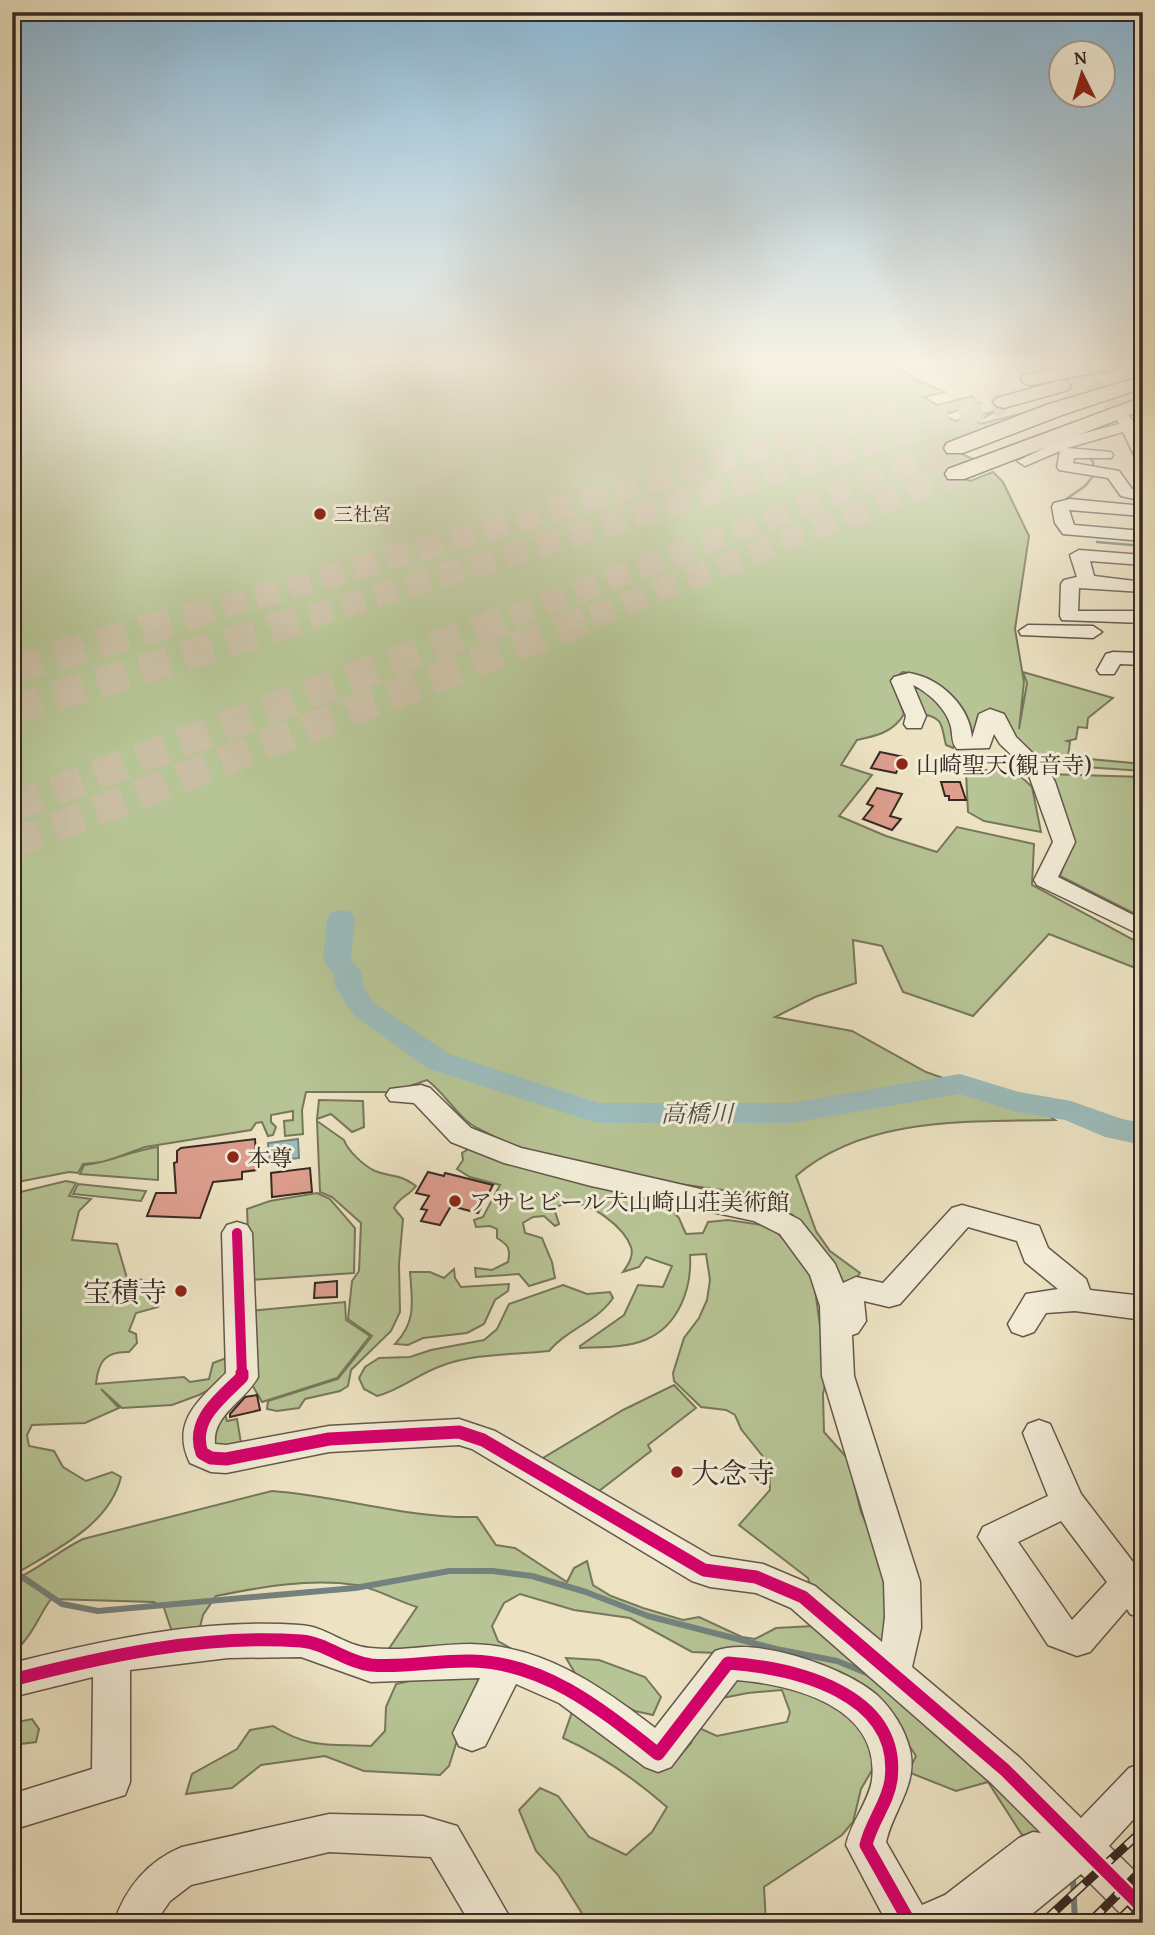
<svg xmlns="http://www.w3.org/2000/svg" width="1155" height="1935" font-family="'Gentium Book Plus','Noto Serif JP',serif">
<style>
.green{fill:#b7c495;stroke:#77775c;stroke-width:2}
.water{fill:#9cbcbc;stroke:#74827f;stroke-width:2}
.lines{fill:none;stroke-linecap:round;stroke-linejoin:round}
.stream-far1{stroke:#74827f;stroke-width:2.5}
.stream{stroke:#74827f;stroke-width:6}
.river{fill:#9cbcbc;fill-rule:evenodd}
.building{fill:#de9f8f;stroke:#372a24;stroke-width:2}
.minor-tunnel{stroke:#c9bea3;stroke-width:16;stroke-dasharray:16 8;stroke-linecap:butt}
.highway-tunnel-far1{stroke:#c9bea3;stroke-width:23;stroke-dasharray:23 11;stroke-linecap:butt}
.highway-tunnel{stroke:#c9bea3;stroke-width:30;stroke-dasharray:30 15;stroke-linecap:butt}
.minor-casing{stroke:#64584c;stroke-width:3}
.highway-casing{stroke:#372a24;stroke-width:3}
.minor{fill:#f3edd8;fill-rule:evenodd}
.highway{fill:#ede3c3;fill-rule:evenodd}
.rail-casing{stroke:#372a24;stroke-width:9}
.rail{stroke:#f3edd8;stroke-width:6;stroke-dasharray:19;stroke-linecap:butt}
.cycleway-far1-casing{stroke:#f3edd8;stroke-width:14}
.cycleway-casing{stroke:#f3edd8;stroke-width:18}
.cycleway-far1{stroke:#d6006c;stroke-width:10}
.cycleway{stroke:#d6006c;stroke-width:13}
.poi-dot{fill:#8f2418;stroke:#f3edd8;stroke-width:2.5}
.labels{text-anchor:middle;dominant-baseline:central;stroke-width:6;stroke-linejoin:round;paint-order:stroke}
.far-poi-label{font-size:19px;fill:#372a24;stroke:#f3edd8;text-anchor:start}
.poi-label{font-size:23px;fill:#372a24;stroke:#f3edd8;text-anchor:start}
.water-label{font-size:24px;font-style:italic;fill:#504e4a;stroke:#f3edd8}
.near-poi-label{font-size:28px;fill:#372a24;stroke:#f3edd8;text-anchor:end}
</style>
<rect width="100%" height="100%" fill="#ede3c3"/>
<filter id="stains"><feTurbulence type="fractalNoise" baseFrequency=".00286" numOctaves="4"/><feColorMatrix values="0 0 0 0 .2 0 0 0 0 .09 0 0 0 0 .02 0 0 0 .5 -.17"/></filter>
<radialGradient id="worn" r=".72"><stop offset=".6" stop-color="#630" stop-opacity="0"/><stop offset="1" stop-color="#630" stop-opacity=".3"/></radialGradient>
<g class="green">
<path d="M 12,364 L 894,364 L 919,381 L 945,392 L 924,397 L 937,405 L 972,396 L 981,403 L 943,415 L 955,421 L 999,410 L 977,421 L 980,424 L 1035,410 L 1022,417 L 942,445 L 975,460 L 945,472 L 970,481 L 993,472 L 1003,482 L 1029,536 L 1015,629 L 1024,682 L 1019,729 L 1027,683 L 1023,672 L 1113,698 L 1088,718 L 1087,728 L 1078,727 L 1076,739 L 1067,741 L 1070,742 L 1068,757 L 1143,764 L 1143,771 L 1041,764 L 990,710 L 978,715 L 974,744 C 960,707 946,676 903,672 L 891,680 L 904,714 C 894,732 876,736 857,740 L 841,765 L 872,775 L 839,816 L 886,836 L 937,852 L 957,827 L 1034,844 L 1032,885 L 1143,945 L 1143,971 L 1049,934 L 973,1016 L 903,992 L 882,946 L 853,940 L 856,983 L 815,997 L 775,1017 L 852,1031 L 926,1072 L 1013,1103 L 1040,1109 L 1055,1120 C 968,1122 866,1116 796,1176 L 816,1231 L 830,1251 L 860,1273 L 856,1279 L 845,1283 L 832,1270 L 793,1215 L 776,1208 L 764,1195 C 678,1185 554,1170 477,1128 C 458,1118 445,1093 427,1080 L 392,1092 L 306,1092 L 302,1110 L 303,1134 L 285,1136 L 284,1121 L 293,1120 L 293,1111 L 271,1115 L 271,1122 L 276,1127 L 273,1135 L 268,1136 L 262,1122 L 256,1123 L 251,1130 L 145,1147 L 104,1162 L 83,1164 L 78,1173 L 69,1172 L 12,1183 Z"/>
<path d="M 909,684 C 932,685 962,725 953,748 L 946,745 C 941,725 944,718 922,714 Z"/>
<polygon points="985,770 1015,771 1032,787 1041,832 984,821 968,812 966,772"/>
<polygon points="1047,774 1143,777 1143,918 1060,876 1073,838"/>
<polygon points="319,1100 363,1101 364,1127 352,1132 331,1114 317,1119"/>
<path d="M 317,1121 L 344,1140 C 347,1150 364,1166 375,1171 C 392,1178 396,1172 416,1186 C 409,1196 399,1197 394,1208 L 403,1219 L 399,1264 L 400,1312 L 391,1331 L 351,1370 L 348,1386 L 340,1391 L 305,1399 L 299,1408 L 277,1411 L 267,1409 L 268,1401 L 338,1379 L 372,1336 L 348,1319 L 352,1281 L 359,1271 L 361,1223 L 332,1197 L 320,1192 Z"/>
<path d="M 158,1147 L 158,1180 L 80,1174 L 84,1165 C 110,1163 132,1150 158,1147 Z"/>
<path d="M 470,1148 L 668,1206 L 679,1218 L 686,1234 L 703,1233 L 708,1222 L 728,1220 L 769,1226 L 792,1246 L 812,1269 L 827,1375 L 823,1394 L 824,1432 L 848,1459 L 861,1512 L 894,1588 L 890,1630 L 880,1649 L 812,1594 L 808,1578 L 739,1525 L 770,1490 L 769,1464 L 741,1429 L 735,1415 L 726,1410 L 701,1407 L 674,1381 L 673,1373 L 684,1338 L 699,1318 L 707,1300 L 710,1280 L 706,1254 L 690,1255 C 692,1288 679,1326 645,1340 C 625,1348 601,1347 580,1348 L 580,1346 L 624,1315 L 638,1285 L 663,1287 L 672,1266 L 646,1257 L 639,1267 L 623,1272 C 628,1265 634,1256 631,1247 C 624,1227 591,1202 570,1203 C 565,1203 559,1206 554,1208 L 559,1224 L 555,1226 L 544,1216 L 533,1217 L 523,1223 L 525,1233 L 542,1238 L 552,1262 L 555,1278 L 529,1286 L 519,1274 L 476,1277 L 475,1268 L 492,1270 L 508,1262 C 511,1248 508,1245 497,1238 L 497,1229 L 490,1226 L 476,1227 L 474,1220 L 483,1217 L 500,1185 L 470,1177 L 457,1169 L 463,1160 L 462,1153 Z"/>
<path d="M 66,1181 L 76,1183 L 69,1196 L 91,1199 L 79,1211 L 72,1240 L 117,1244 L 127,1278 L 159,1282 L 164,1288 L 158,1307 L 136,1313 L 129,1331 L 136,1334 L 137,1343 L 129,1352 C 105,1351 98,1362 96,1384 L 184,1377 L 190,1382 L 209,1379 L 213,1363 L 229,1357 L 228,1380 L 199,1395 L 172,1405 L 122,1408 L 101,1389 L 119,1408 L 85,1423 L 32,1425 L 27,1435 L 29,1446 L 54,1451 L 63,1467 L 86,1481 L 112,1472 L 121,1477 C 109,1527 52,1551 12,1576 L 12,1239 L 17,1234 L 12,1231 L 12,1194 Z"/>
<polygon points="78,1184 146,1191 141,1201 73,1194"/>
<polygon points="317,1193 330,1199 355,1228 354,1273 250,1280 247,1209 270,1201"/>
<path d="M 454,1269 L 455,1278 L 461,1287 L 509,1284 L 508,1291 L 495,1300 L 484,1324 L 467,1333 L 423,1338 L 408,1345 L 395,1344 C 417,1321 412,1301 410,1272 L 430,1272 L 444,1278 Z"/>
<path d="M 563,1285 L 587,1294 L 610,1292 L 613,1298 C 597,1322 567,1329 549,1351 C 513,1355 475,1353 441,1366 C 418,1374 400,1390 377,1396 L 364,1389 L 359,1378 L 365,1367 L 379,1358 L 410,1357 L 431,1350 L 484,1340 L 497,1329 L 509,1304 Z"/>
<polygon points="345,1302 346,1320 370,1336 337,1378 262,1402 250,1381 248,1311"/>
<polygon points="674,1385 696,1408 648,1445 651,1451 595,1494 538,1461 623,1410"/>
<polygon points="225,1414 227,1421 237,1419 242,1449 214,1450 208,1427"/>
<path d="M 272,1491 C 342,1496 407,1519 477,1517 L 496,1545 L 515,1548 L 567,1582 L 574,1568 L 587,1561 L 593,1585 L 611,1596 L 643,1608 L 683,1620 L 699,1617 L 742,1637 L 755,1639 L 776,1628 L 813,1626 L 1052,1827 L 1035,1834 L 1022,1835 L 988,1782 L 956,1791 L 908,1772 L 916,1756 L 889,1715 L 743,1654 L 692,1652 L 630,1618 L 574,1610 L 520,1594 L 504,1603 L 492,1626 L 498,1641 L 517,1652 L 388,1650 L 417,1607 C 397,1601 376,1588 356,1585 C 310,1578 261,1587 216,1596 L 203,1615 L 199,1631 L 172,1632 L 164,1608 L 154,1602 L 51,1599 C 39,1615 34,1633 19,1647 L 12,1635 L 12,1581 C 38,1570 58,1551 83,1539 Z"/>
<polygon points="566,1658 599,1660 645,1677 661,1697 653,1715 635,1711 578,1678"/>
<path d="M 480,1673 L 486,1682 L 460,1731 L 449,1766 L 440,1775 L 364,1771 L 325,1756 L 261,1765 L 232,1788 L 186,1794 L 192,1774 L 237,1749 L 250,1730 L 273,1726 C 310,1749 329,1744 371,1746 L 385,1731 L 386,1707 L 396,1684 L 432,1676 Z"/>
<path d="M 729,1673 L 785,1685 L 855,1714 L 878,1760 L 861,1789 L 853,1822 L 842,1835 L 764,1887 L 766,1923 L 588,1923 L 558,1875 L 536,1851 L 519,1810 L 540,1788 L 558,1796 L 589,1837 L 626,1855 L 652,1832 L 667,1807 C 636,1780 601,1755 563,1738 L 572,1712 L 672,1765 L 691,1743 L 697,1727 L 717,1736 L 787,1722 L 790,1712 L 782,1690 L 748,1693 L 712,1700 Z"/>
<polygon points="32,1719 39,1729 36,1742 12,1745 12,1723"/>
</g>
<polygon class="water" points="298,1139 299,1158 270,1162 268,1143"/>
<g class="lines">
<g class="stream-far1">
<polyline points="1065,503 1065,500 1085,486 1094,475 1093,462 1088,455"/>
<polyline points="1097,542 1143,546"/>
</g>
<g class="stream">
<polyline points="12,1570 62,1604 98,1611 355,1588 449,1571 493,1571 532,1576 586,1592 648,1616 776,1649 837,1661 869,1674"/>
<polyline points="1070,1876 1073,1879 1075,1923"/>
</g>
<polygon class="river" points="341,910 351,912 355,918 351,959 361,972 364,988 374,1003 449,1054 599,1103 791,1103 960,1074 1019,1092 1071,1101 1122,1119 1143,1123 1143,1145 1105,1137 1065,1120 1017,1112 959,1094 791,1123 598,1123 587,1120 427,1068 354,1015 336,988 333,973 323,960 327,918 331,912"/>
</g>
<g class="building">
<polygon points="880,752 904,757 896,773 871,768"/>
<polygon points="941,782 960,782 966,800 949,800 949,796 945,796"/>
<polygon points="877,788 902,794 890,816 901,819 892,830 863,819 873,806 867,804"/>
<polygon points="255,1139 257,1170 242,1172 242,1179 213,1182 200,1218 147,1216 156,1193 176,1193 174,1163 177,1162 177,1151 181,1148"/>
<polygon points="310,1168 312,1192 272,1197 271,1173"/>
<polygon points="428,1172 444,1176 445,1173 493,1185 478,1213 451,1206 440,1225 421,1221 427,1210 421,1209 429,1196 416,1193"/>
<polygon points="337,1281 337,1297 314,1298 315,1283"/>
<polygon points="257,1395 260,1410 230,1417 230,1414 245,1397"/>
</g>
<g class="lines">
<polyline class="minor-tunnel" points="1077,365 1123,417"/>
<g class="highway-tunnel-far1">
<polyline points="191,617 899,409"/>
<polyline points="310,617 1004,402"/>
<polyline points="512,617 955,448"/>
<polyline points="592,617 956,474"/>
</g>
<g class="highway-tunnel">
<polyline points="12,669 197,615"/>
<polyline points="12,710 316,615"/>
<polyline points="12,807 517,615"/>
<polyline points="12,844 597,615"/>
</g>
<g class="minor-casing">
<g id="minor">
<polygon points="1123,412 1128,414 1132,420 1143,418 1143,427 1136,428 1143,441 1143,462 1135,457 1123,432 1067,448 1111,452 1113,455 1111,458 1074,458 1073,463 1119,471 1132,489 1143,491 1143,501 1121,496 1108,478 1059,470 1057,467 1060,451 1025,466 1017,461 1066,438 1119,424 1115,417"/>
<polygon points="1070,499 1143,506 1143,516 1069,510 1074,525 1143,531 1143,541 1063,534 1055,523 1052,507 1054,503"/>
<polygon points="1079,550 1143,555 1143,565 1090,561 1094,576 1143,582 1143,592 1079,588 1078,611 1143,611 1143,623 1062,620 1060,616 1061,584 1064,580 1077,577 1070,555"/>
<polygon points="1028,625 1093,626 1102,632 1093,638 1021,635 1019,631"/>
<polygon points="1113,652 1143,653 1143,665 1120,664 1114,674 1100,674 1097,670 1106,654"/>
<path d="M 909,673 C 940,678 970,706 972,738 L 979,714 L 990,709 L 1004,714 L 1016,737 L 1047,767 L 1055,782 L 1075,842 L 1058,877 L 1143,920 L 1143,936 L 1037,885 L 1034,880 L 1053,842 L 1027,770 L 1000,744 L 994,734 L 989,748 L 957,749 C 951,742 953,736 951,727 C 947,709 929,693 913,685 L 926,716 L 921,728 L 907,728 L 904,724 L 906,716 L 891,681 L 894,677 Z"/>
<path d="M 421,1085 L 430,1088 L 471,1128 L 521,1148 L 771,1205 L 800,1220 L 835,1264 L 843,1283 L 856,1277 L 883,1283 L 952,1208 L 962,1205 L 1039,1226 L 1048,1248 L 1086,1279 L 1090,1290 L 1143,1296 L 1143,1320 L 1075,1311 L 1046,1313 L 1034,1332 L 1023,1336 L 1012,1332 L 1008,1324 L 1026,1294 L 1058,1289 L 1025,1262 L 1017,1241 L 968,1227 L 900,1304 L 889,1307 L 864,1301 L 866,1321 L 858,1333 L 852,1335 L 854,1376 L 920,1582 L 921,1628 L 912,1667 L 1019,1757 L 1081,1818 L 1129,1768 L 1143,1763 L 1143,1809 L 1109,1846 L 1143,1879 L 1143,1923 L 1129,1922 L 1081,1874 L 1021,1923 L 887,1923 L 846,1845 C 851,1822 869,1801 872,1780 C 881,1707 794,1685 737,1680 L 671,1767 L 658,1772 L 645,1767 L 559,1703 L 516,1684 L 485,1746 L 472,1751 L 459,1746 L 453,1733 L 480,1678 L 371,1682 L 301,1657 L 228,1658 L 130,1670 L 130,1782 L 125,1795 L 12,1830 L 12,1794 L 92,1769 L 93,1677 L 12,1697 L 12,1663 C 105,1640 204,1618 300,1625 C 325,1626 345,1646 370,1648 C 403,1652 437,1644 470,1644 C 542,1645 601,1686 655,1728 L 715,1651 C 755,1636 845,1667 877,1695 C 892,1709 905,1729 910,1750 C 918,1785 893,1810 886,1842 L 922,1905 L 945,1895 L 1019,1838 L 1033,1832 L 1041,1833 L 991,1783 L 791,1608 L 756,1593 L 710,1587 L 692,1581 L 472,1449 L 459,1445 L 329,1452 L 226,1473 L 211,1472 L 190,1463 C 170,1422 199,1400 226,1373 L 222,1233 L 227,1225 L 237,1222 L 247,1225 L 252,1233 L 258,1377 C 245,1401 212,1415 215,1444 L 226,1445 L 329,1426 L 459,1419 L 495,1431 L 711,1556 L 763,1564 L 815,1586 L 882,1642 L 885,1617 L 884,1582 L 822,1376 L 820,1306 L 810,1275 L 780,1234 L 754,1221 L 591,1186 L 504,1163 L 451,1142 L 414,1103 L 390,1101 L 386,1095 L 390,1089 Z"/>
<path d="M 1039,1420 L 1050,1424 L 1081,1494 L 1143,1575 L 1143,1619 L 1130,1614 L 1127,1609 L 1090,1652 L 1077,1656 L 1048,1645 L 978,1537 L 983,1527 L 1048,1496 L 1023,1433 L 1028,1424 ZM 1061,1521 L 1107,1582 L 1072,1620 L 1018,1542 Z"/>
<path d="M 329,1814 L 423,1816 L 457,1826 L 513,1923 L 470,1923 L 431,1857 L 329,1852 L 191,1885 L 170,1901 L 155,1923 L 114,1923 C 125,1888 148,1861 182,1847 Z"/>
</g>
</g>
<g class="highway-casing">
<g id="highway">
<polygon points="1079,364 1120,364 1117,368 1110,370 1031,385 1024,383 1021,379 1024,375"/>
<polygon points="1133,379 1143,384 1140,389 1062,415 963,453 947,453 944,448 947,443 1046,405"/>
<polygon points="1061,380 1068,382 1071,386 1068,390 1004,408 997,406 993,402 997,398"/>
<polygon points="1143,397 1143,410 964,479 948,479 945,474 948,469"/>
</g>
</g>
<use href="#minor" class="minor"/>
<use href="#highway" class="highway"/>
<g class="rail-casing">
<g id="rail">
<polyline points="1042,1923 1143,1830"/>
<polyline points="1089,1923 1143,1869"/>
<polyline points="1116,1923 1143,1896"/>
</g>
</g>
<use href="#rail" class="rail"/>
<g class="cycleway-far1-casing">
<polyline id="cycleway-far1" points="237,1233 242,1375"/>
</g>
<g class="cycleway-casing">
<g id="cycleway">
<path d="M 242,1373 L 242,1377 C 221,1398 190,1420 202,1453 L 211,1458 L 226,1459 L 329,1439 L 459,1432 L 483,1440 L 704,1570 L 756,1577 L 803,1597 L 1005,1770 L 1143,1908"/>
<path d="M 12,1680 C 105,1656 204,1634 301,1641 C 326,1643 346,1662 371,1665 C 405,1668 438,1660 472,1661 C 546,1663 602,1710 658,1754 L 728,1663 C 794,1668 902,1693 891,1780 C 888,1803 871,1822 866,1845 L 910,1923"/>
</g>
</g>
<use href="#cycleway-far1" class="cycleway-far1"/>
<use href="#cycleway" class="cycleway"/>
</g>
<linearGradient id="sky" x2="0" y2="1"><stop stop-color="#89b7d6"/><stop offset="0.57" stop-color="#f7f2e4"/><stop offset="1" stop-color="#f7f2e4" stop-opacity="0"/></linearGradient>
<rect width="1155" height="635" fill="url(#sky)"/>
<g class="poi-dot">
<circle cx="320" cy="514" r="7"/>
<circle cx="902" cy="764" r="7"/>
<circle cx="233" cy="1157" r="7"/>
<circle cx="455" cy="1201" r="7"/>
<circle cx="181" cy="1291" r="7"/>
<circle cx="677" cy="1472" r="7"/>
</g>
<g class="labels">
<g class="far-poi-label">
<text x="334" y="514">三社宮</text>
</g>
<g class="poi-label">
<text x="916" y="764">山崎聖天(観音寺)</text>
<text x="247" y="1157">本尊</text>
<text x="469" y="1201">アサヒビール大山崎山荘美術館</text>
</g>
<g class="water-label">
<text x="697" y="1113">高橋川</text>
</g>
<g class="near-poi-label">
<text x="167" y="1291">宝積寺</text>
<text x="691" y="1472" text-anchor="start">大念寺</text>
</g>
</g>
<rect width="1155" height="1935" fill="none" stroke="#ede3c3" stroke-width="42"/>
<rect x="14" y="14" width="1127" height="1907" fill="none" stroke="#372a24" stroke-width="3.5"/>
<rect x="21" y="21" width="1113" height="1893" fill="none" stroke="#372a24" stroke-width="2"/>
<g transform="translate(1082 74) rotate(355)"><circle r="33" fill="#f3edd8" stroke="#a89f90" stroke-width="2"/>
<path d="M0-5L12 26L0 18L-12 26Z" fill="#8f2418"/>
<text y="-10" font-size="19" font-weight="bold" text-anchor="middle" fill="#372a24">N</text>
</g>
<rect width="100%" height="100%" filter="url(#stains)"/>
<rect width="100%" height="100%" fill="url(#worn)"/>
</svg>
